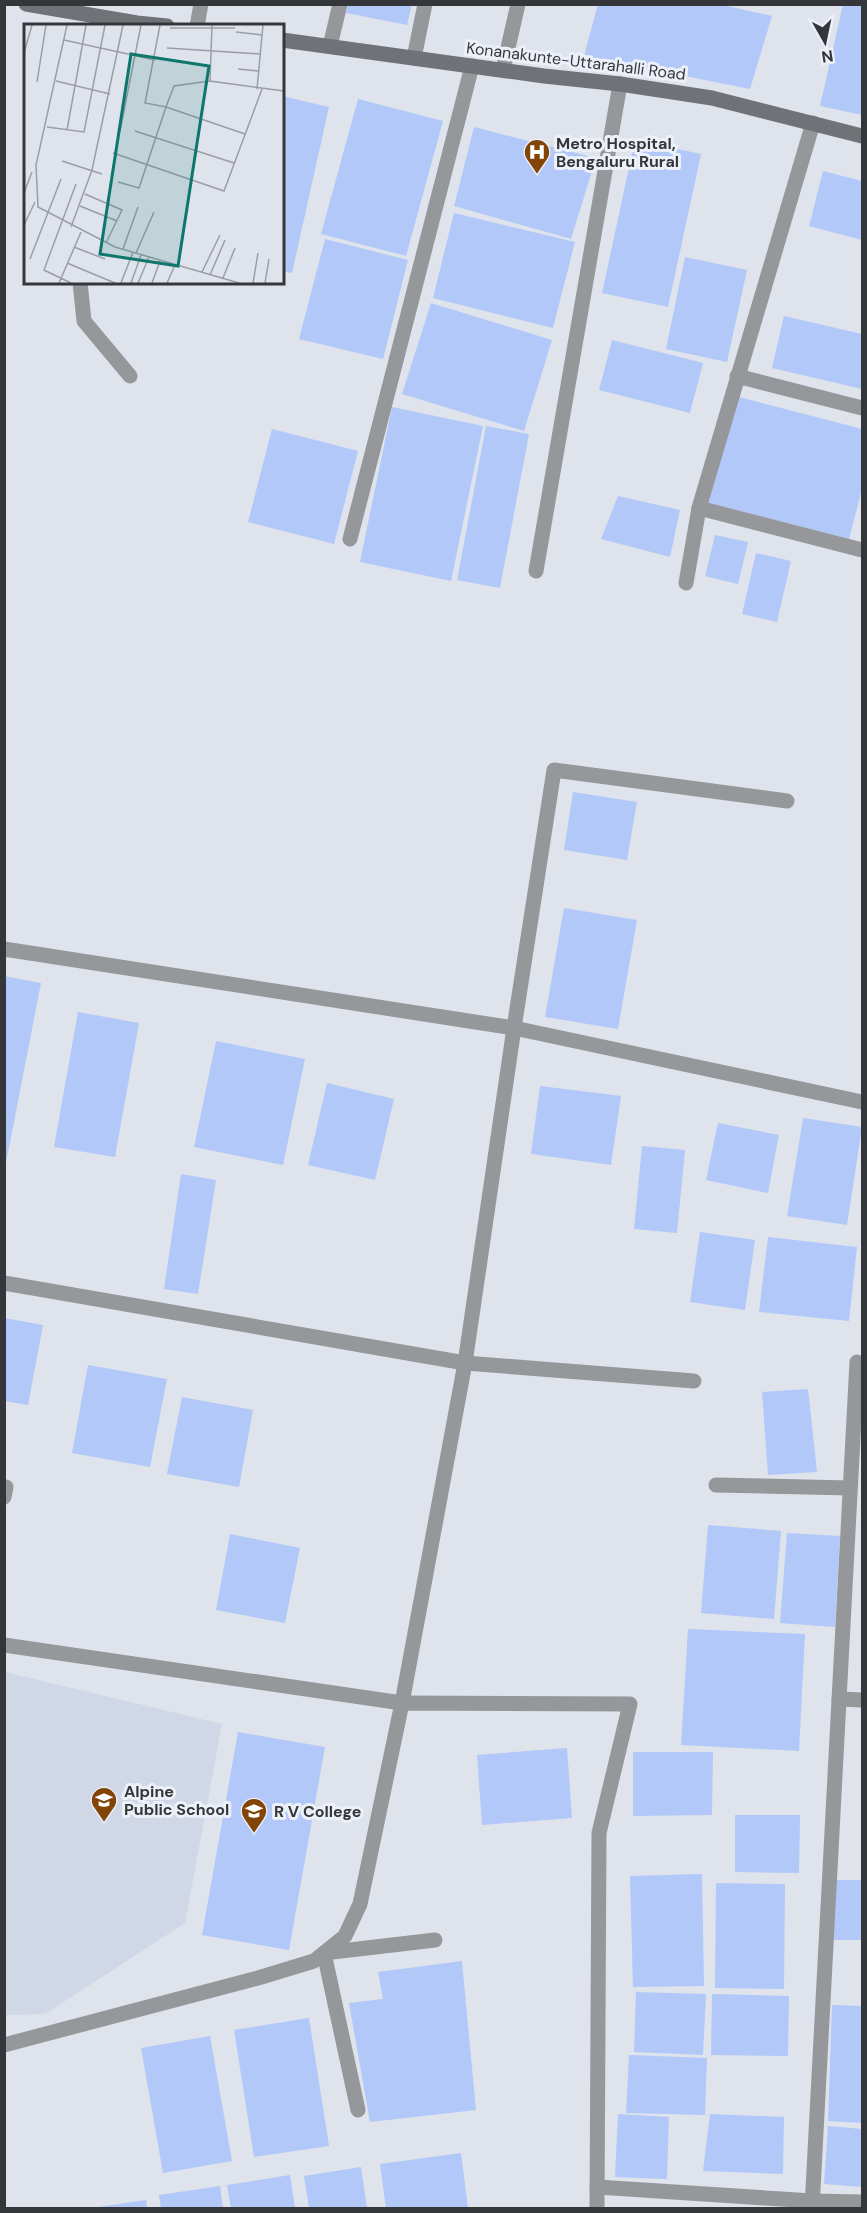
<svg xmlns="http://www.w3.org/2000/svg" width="867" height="2213" font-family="'DM Sans',sans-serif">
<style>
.built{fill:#d0d7e6}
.building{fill:#b1c8f9}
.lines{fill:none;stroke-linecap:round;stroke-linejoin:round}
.lane{stroke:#95979a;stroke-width:15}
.street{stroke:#95979a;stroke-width:15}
.secondary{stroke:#707277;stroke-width:15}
.labels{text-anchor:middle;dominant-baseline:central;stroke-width:6;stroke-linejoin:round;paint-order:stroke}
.street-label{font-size:16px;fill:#35363a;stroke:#ecf0f9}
.poi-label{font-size:16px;font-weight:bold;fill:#35363a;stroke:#ecf0f9;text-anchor:start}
.inset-road{fill:none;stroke:#9b9ea5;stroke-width:1.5}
.view{fill:#0f766e;fill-opacity:0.15;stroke:#0f766e;stroke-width:3}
.inset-edge{fill:none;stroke:#35363a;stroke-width:3}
</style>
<rect width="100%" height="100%" fill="#dfe3ec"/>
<polygon class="built" points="5,1672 222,1724 185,1923 45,2014 5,2015"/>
<g class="building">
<polygon points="348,4 412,4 407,25 346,13"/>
<polygon points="598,4 718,4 772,16 750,89 584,56"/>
<polygon points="843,4 862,4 862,115 820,106"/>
<polygon points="282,96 329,107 292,273 282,271"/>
<polygon points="358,99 443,121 406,256 321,234"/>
<polygon points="474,127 596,158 571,239 454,206"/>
<polygon points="635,140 701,154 668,307 602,293"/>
<polygon points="823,171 862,181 862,240 809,226"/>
<polygon points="454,213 575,242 553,328 433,298"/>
<polygon points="325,239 408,260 383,359 299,339"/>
<polygon points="685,257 747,270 727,362 666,349"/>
<polygon points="431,303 552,340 524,431 402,394"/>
<polygon points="784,316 862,334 862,389 772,368"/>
<polygon points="612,340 703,363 690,413 599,390"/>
<polygon points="735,396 862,429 862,489 849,539 706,502"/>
<polygon points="392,407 483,426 451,581 360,562"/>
<polygon points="486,426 529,434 500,588 457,580"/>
<polygon points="272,429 358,451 334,544 248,522"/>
<polygon points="618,496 680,510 670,557 601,539"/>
<polygon points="715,535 748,542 738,584 705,576"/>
<polygon points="756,553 791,561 777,622 742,614"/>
<polygon points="573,792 637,802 627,860 564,850"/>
<polygon points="564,908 637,920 618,1029 545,1017"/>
<polygon points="4,976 41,983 6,1163 4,1163"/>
<polygon points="78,1012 139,1023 115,1157 54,1147"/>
<polygon points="216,1041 305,1059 283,1165 194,1147"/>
<polygon points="327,1083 394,1099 375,1180 308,1165"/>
<polygon points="540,1086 621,1096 611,1165 531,1154"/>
<polygon points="803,1118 862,1127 847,1225 787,1216"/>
<polygon points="718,1123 779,1135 768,1193 706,1180"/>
<polygon points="642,1146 685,1150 677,1233 634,1229"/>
<polygon points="181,1174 216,1180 198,1294 164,1289"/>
<polygon points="700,1232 755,1240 745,1310 690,1302"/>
<polygon points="768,1237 857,1247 849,1321 759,1312"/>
<polygon points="4,1318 43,1325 28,1405 4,1401"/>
<polygon points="88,1365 167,1379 150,1467 72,1453"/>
<polygon points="808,1389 817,1472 768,1475 762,1392"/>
<polygon points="182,1397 253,1410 239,1487 167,1474"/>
<polygon points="708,1525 781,1531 774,1619 701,1613"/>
<polygon points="787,1533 840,1536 835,1627 780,1623"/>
<polygon points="230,1534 300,1548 285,1623 216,1610"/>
<polygon points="688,1629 805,1634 799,1751 681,1745"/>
<polygon points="238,1732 325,1747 289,1950 202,1935"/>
<polygon points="567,1748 572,1818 482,1825 477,1755"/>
<polygon points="633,1752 713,1752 712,1815 633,1816"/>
<polygon points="735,1815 800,1815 799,1873 735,1872"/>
<polygon points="702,1874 704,1986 633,1987 630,1876"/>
<rect x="834" y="1880" width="28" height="60"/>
<polygon points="716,1883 785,1884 784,1989 715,1988"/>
<polygon points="462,1961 476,2110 370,2122 349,2003 383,1999 378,1972"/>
<polygon points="636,1992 706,1994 703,2055 634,2052"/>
<polygon points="712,1994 789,1996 788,2056 711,2055"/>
<polygon points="832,2005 862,2006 862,2123 828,2121"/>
<polygon points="309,2018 329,2146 254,2157 234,2030"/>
<polygon points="210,2036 232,2161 163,2173 141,2048"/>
<polygon points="629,2055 707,2058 705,2115 626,2113"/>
<polygon points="618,2114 669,2117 667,2179 615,2177"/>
<polygon points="710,2114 784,2117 783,2174 703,2171"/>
<polygon points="828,2126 862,2129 862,2187 824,2184"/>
<polygon points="461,2153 468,2208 386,2208 380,2164"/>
<polygon points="361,2167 367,2208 309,2208 304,2176"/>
<polygon points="290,2175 295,2208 231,2208 227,2185"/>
<polygon points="220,2186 223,2208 161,2208 159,2195"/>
<polygon points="146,2200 147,2208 98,2208 98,2207"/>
</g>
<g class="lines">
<g class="lane">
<polyline points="80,282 84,321 130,376"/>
<polyline points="686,583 699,508"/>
<polyline points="4,1497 6,1487"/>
<polyline points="839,1699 862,1700"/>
<polyline points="358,2110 324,1953 435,1940"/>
</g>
<g class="street">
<polyline points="197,26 201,4"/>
<polyline points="330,46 340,4"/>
<polyline points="414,58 425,4"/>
<polyline points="503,70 518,4"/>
<polyline points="813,123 699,508 862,550"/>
<polyline points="737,376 862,408"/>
<polyline points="350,539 472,66"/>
<polyline points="536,571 620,84"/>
<polyline points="4,949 514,1028 862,1102"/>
<polyline points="4,1283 465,1363 694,1381"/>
<polyline points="716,1485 850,1488"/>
<polyline points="4,1645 402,1703 465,1363 514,1028 554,770 787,801"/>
<polyline points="4,2045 258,1978 314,1961 345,1936 360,1904 402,1703 630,1704 599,1833 597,2208"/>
<polyline points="597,2187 812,2201 862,2202"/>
<polyline points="812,2208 857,1362"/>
</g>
<g class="secondary">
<polyline points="26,4 137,23 167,26"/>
<polyline points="282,40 544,76 620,84 712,98 862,136"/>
</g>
</g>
<defs>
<g id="hospital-pin" transform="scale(1.35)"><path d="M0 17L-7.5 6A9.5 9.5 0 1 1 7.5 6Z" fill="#834408" stroke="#ecf0f9"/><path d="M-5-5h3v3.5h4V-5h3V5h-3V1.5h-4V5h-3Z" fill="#fff"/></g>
<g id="school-pin" transform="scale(1.35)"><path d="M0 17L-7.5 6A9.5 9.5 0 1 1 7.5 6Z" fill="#834408" stroke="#ecf0f9"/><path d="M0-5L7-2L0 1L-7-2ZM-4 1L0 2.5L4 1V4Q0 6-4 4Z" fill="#fff"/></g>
<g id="university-pin" transform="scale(1.35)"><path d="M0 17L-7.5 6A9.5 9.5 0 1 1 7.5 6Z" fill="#834408" stroke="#ecf0f9"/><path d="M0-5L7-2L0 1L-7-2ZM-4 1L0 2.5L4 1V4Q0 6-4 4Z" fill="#fff"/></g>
</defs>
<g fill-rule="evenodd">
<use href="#hospital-pin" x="537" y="152"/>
<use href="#school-pin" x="104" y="1800"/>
<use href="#university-pin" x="254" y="1811"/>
</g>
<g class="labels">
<g class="street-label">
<text transform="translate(576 61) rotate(7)">Konanakunte-Uttarahalli Road</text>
</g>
<g class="poi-label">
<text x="556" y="143">Metro Hospital,<tspan x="556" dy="18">Bengaluru Rural</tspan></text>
<text x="124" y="1791">Alpine<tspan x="124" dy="18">Public School</tspan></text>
<text x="274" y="1811">R V College</text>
</g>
</g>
<g transform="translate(24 24)">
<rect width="260" height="260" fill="#dfe3ec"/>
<path class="inset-road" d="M 43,1 L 12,141 L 14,183 L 91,223 L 215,259M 136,1 L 121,79 L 142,83 L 150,62 L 186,57M 188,1 L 186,57 L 260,67M 146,4 L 211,4M 212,8 L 238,11M 40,16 L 131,36M 143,24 L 236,30M 0,29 L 8,1M 214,45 L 234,47M 32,57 L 86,70M 13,58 L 22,1M 233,65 L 239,1M 23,103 L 60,108 L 81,1M 43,106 L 62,1M 96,107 L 117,1M 111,107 L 210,139M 89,129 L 200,167 L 238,65M 38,137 L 78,150M 94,158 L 115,164 L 142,83 L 221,110M 0,169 L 8,148M 61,170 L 98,186 L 82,219M 56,182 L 93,197M 0,201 L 11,178M 47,203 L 68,146 L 99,1M 50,223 L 81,235M 99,225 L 114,183M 112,229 L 130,188M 6,235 L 37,155M 43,239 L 91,259M 178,248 L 196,211M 186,251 L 201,216M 199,254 L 211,224M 35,259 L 57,208M 47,259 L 20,246 L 52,160M 97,259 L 109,228M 107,259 L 117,231M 114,259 L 125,233M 128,259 L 136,237M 143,259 L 151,241M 229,259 L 234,229M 241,259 L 245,235"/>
<path class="view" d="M 107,30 L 185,42 L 154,242 L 76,230 Z"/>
<rect width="260" height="260" class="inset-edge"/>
</g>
<rect width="867" height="2213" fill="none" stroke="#35363a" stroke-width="12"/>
<g transform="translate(825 42) rotate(171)" stroke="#ecf0f9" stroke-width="4.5" paint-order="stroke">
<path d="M0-4.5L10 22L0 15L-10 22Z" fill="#35363a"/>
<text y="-9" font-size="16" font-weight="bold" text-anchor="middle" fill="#35363a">N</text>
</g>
</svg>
